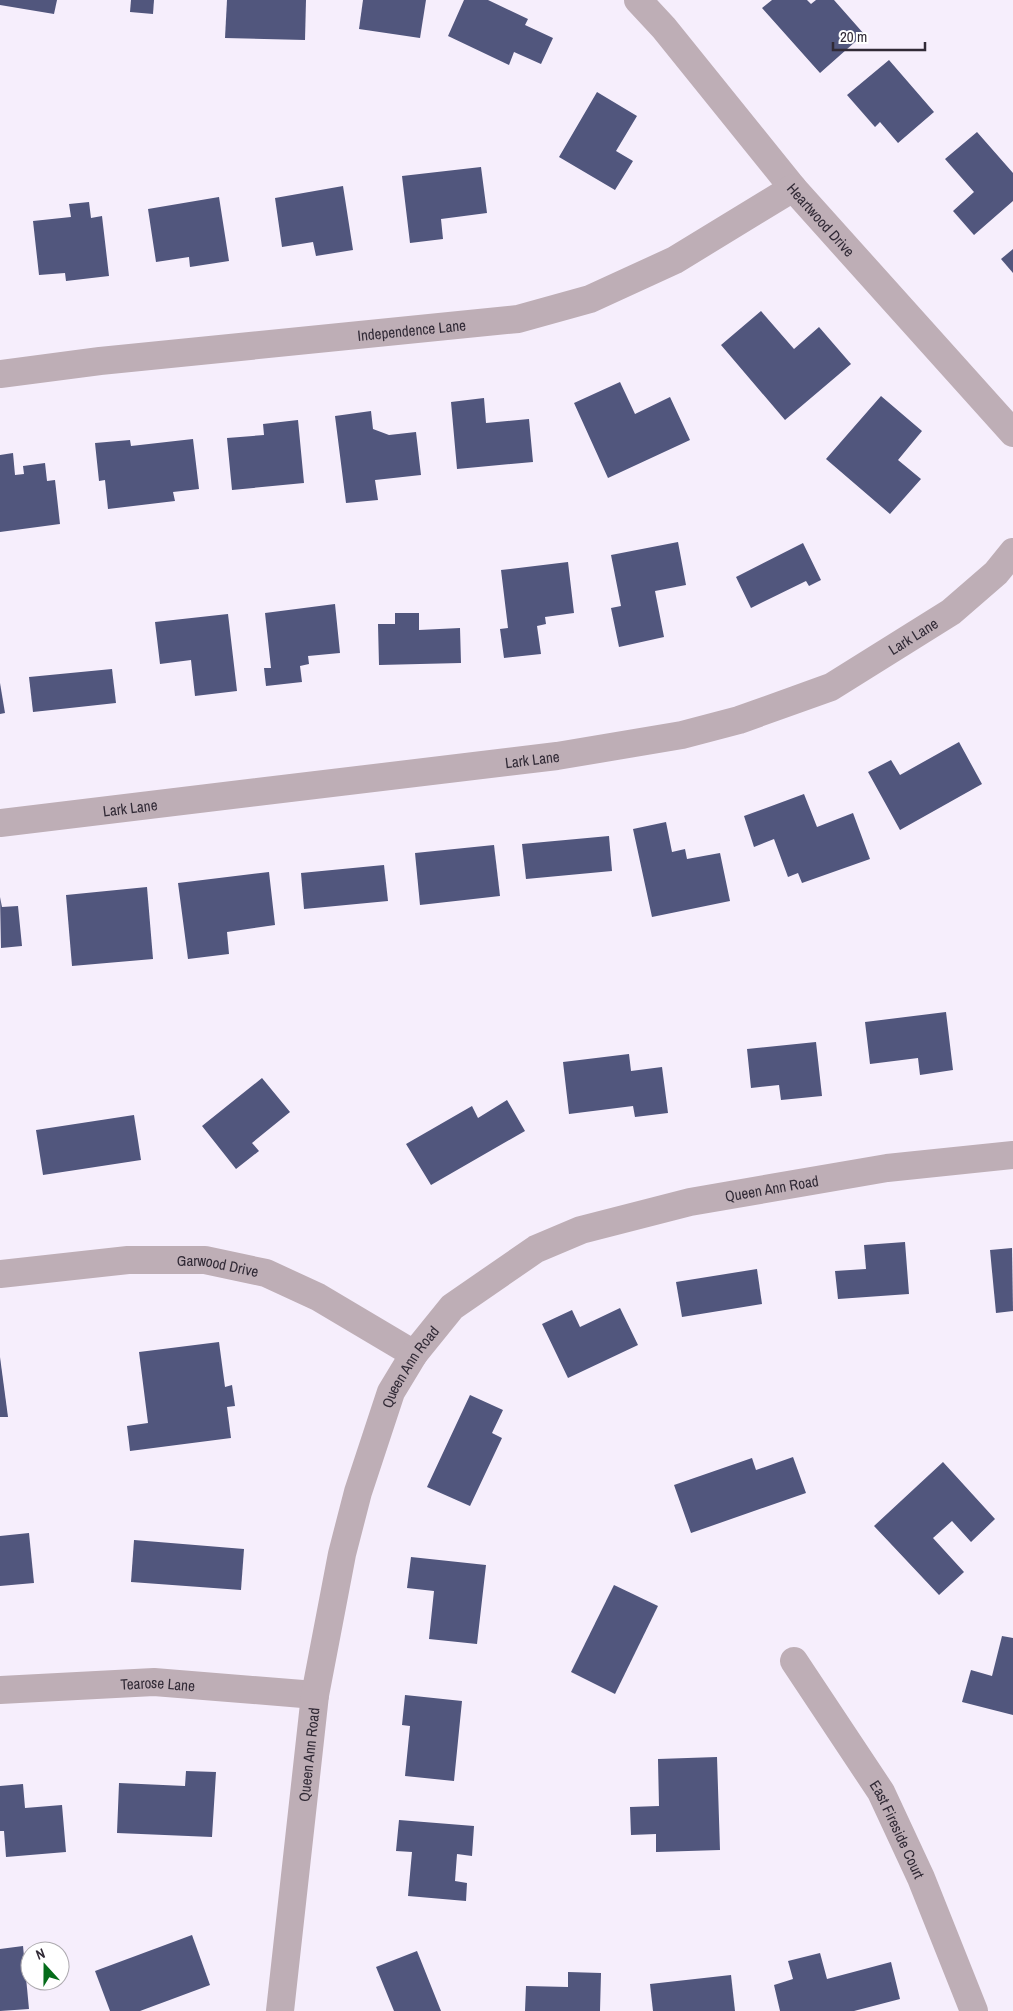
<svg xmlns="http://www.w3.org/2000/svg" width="1013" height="2011" font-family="'Archivo Narrow',sans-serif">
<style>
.building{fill:#51567d}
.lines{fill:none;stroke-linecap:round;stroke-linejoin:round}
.street{stroke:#beaeb6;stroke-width:28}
.labels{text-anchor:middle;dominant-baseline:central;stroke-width:5;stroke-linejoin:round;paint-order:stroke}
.street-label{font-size:15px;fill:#312a36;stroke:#fff}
</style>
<rect width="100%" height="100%" fill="#f6eefc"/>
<g class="building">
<polygon points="0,0 57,0 54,14 0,5"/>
<polygon points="131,0 154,0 153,14 130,12"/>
<polygon points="227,0 306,0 305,40 225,38"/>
<polygon points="363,0 426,0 420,38 359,29"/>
<polygon points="464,0 488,0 528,19 525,25 553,38 541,64 514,52 509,65 448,36"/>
<polygon points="772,0 807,0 811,4 816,0 834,0 864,34 820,73 762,8"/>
<polygon points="889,60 934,112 898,143 880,122 875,127 847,95"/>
<polygon points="597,92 637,116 616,151 633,161 615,190 559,157"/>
<polygon points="977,132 1013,173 1013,201 974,235 953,211 974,192 945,159"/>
<polygon points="481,167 487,213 441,219 443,239 410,243 402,176"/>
<polygon points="343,186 353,250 316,256 313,242 282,247 275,198"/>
<polygon points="219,197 229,261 190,267 189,257 156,262 148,209"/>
<polygon points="89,202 91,218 102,216 109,276 66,281 65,273 39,275 33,221 71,217 69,204"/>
<polygon points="1013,249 1013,273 1001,259"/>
<polygon points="761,311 794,349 819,327 851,364 785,420 721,345"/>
<polygon points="620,382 635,414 670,397 690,440 608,478 574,403"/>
<polygon points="881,396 922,431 898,460 921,479 890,514 826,459"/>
<polygon points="484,398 486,423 529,419 533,462 457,469 451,402"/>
<polygon points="371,411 373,429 389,435 416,432 421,475 375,480 378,500 346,503 335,416"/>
<polygon points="298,420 304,483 232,490 227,438 264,435 263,424"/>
<polygon points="193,439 199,489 173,492 175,501 108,509 105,480 99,481 95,443 130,440 131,446"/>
<polygon points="13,453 15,475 24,474 23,466 45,463 47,481 55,480 60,524 0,532 0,455"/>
<polygon points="678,542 686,585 655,591 664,637 619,647 611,608 621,606 611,555"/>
<polygon points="803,543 821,580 809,586 806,581 751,608 736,577"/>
<polygon points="568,562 574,613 545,617 546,624 537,626 541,654 504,658 500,629 508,628 501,570"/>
<polygon points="335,604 340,653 308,656 309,664 300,666 302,682 266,686 264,668 271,668 265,613"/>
<polygon points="395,613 419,613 419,630 460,628 461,663 379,665 378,624 395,624"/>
<polygon points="228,614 237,691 195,696 191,660 160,664 155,622"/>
<polygon points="112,669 116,703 33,712 29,677"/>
<polygon points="0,683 5,713 0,714"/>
<polygon points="959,742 982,784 900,830 868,772 891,760 900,775"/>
<polygon points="804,794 817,827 853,813 870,859 802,883 798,873 788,877 774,839 754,847 744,816"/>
<polygon points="666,822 672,852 685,849 687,859 720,853 730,901 652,917 633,829"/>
<polygon points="609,836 612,871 526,879 522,844"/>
<polygon points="494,845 500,896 420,905 415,853"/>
<polygon points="384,865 388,901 304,909 301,873"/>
<polygon points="269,872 275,925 227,932 229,954 188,959 178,883"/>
<polygon points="147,887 153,959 72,966 66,895"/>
<polygon points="0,897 2,907 18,906 22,946 1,948"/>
<polygon points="946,1012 953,1070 920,1075 918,1058 870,1064 865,1022"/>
<polygon points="816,1042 822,1096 781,1100 779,1085 751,1088 747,1049"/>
<polygon points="629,1054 631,1071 662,1067 668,1113 635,1117 633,1106 569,1114 563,1062"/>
<polygon points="262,1078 290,1112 252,1143 259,1151 236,1169 202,1126"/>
<polygon points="507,1100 525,1131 431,1185 406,1144 472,1106 478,1118"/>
<polygon points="134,1115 141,1160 43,1175 36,1130"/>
<polygon points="905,1242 909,1294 838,1299 835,1271 866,1269 864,1245"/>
<polygon points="1012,1248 1013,1311 996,1313 990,1250"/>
<polygon points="757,1269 762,1304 682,1317 676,1282"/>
<polygon points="620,1308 638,1345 568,1378 542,1324 572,1310 580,1327"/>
<polygon points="219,1342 225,1387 232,1385 235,1406 227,1407 231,1438 130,1451 127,1426 148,1423 139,1352"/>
<polygon points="0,1357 8,1417 0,1417"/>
<polygon points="470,1395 503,1410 492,1433 502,1438 470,1506 427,1487"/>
<polygon points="793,1457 806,1493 691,1533 674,1485 752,1458 756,1470"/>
<polygon points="943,1462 995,1519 971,1542 952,1521 933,1538 964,1572 939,1595 874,1526"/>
<polygon points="29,1533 34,1583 0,1586 0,1536"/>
<polygon points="134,1540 244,1549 241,1590 131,1582"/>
<polygon points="411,1557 486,1565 477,1644 429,1639 434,1591 407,1588"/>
<polygon points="614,1585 658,1606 615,1694 571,1672"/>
<polygon points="1002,1636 1013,1638 1013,1715 962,1702 971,1670 992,1676"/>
<polygon points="405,1695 462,1701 454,1781 405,1776 410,1726 402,1725"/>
<polygon points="717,1757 720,1850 656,1852 656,1834 631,1835 630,1807 659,1806 658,1759"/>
<polygon points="186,1771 216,1772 212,1837 117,1833 119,1783 185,1786"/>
<polygon points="23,1784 25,1808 62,1805 66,1852 6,1857 4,1831 0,1831 0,1786"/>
<polygon points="399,1820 474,1826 472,1856 457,1854 455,1881 467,1883 466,1901 408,1896 412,1852 396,1851"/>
<polygon points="192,1935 210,1985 140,2011 110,2011 95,1971"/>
<polygon points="23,1946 29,2009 0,2011 0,1949"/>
<polygon points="417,1951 441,2011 394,2011 376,1967"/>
<polygon points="820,1953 827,1979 891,1962 900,1999 854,2011 780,2011 774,1985 793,1979 788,1961"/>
<polygon points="568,1972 601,1973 600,2011 525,2011 526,1986 568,1987"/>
<polygon points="731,1975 735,2011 653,2011 650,1984"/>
</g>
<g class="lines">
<g class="street">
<path id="s1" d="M 638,0 L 664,28 L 793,188 L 1013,433"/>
<path id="s2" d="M 0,374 L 100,361 L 518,319 L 590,299 L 675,260 L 793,188"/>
<path id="s3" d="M 0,823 L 557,756 L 682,735 L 739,720 L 831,687 L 951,612 L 996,573 L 1013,552"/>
<path id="s4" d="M 0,1274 L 128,1260 L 205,1260 L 266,1273 L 318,1297 L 414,1354"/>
<path id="s5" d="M 794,1661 L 881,1792 L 921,1878 L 974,2011"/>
<path id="s6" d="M 0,1690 L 154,1682 L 315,1695"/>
<path id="s7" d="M 280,2011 L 315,1695 L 342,1554 L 358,1492 L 391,1392 L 414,1354 L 452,1307 L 536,1249 L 581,1230 L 690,1202 L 887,1168 L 1013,1155"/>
</g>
</g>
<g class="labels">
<g class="street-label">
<text stroke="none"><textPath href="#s1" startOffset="286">Heartwood Drive</textPath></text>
<text stroke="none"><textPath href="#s2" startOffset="414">Independence Lane</textPath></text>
<text stroke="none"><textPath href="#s3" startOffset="941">Lark Lane</textPath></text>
<text stroke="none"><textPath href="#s3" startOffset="536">Lark Lane</textPath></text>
<text stroke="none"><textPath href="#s3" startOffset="131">Lark Lane</textPath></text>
<text stroke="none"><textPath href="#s7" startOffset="1082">Queen Ann Road</textPath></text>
<text stroke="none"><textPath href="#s4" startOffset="219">Garwood Drive</textPath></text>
<text stroke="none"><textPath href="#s7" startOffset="662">Queen Ann Road</textPath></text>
<text stroke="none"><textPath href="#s6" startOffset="158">Tearose Lane</textPath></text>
<text stroke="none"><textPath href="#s7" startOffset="258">Queen Ann Road</textPath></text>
<text stroke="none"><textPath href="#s5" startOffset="198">East Fireside Court</textPath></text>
</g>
</g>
<g transform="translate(45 1966) rotate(339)"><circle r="24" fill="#ffffff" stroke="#adaaaf"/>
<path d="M0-4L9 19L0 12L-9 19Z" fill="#056c1a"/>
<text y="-8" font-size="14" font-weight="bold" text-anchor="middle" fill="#312a36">N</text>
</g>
<path d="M833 42v8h92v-8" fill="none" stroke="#312a36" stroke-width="2.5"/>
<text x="840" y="42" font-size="15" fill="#312a36" stroke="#ffffff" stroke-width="4" paint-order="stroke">20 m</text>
</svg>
